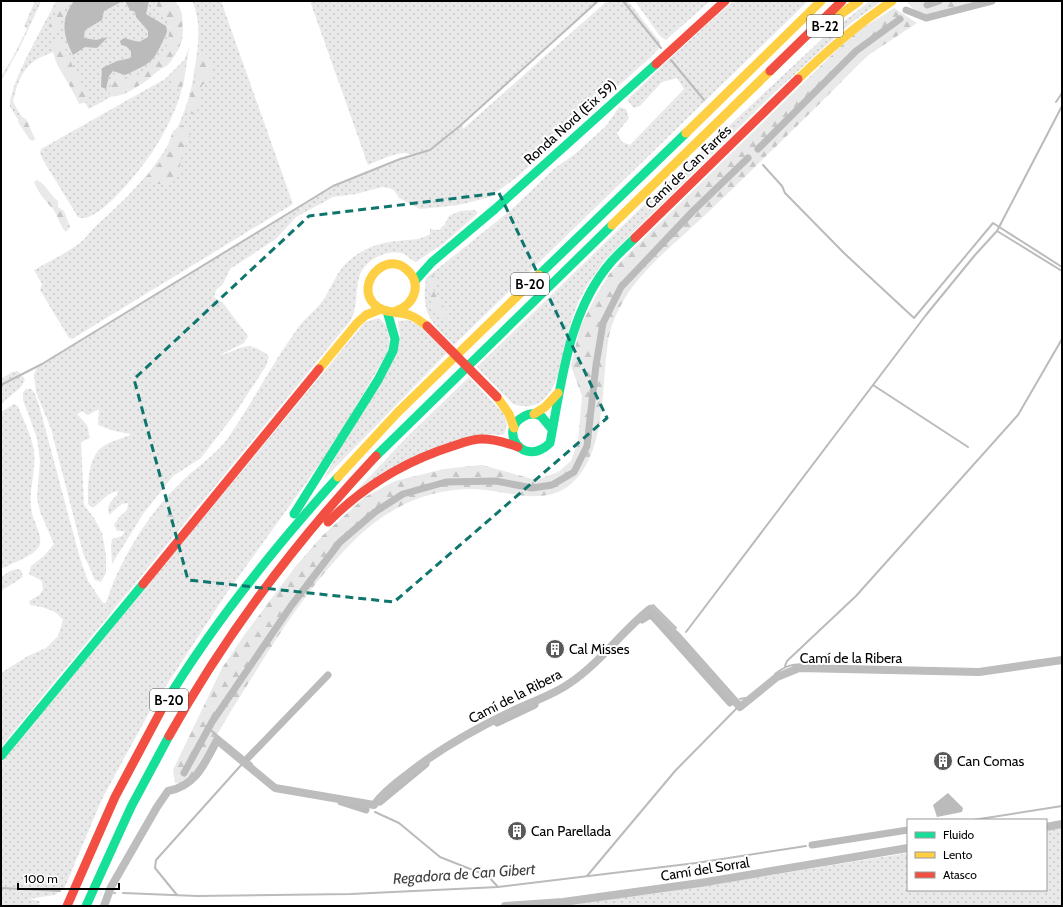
<svg xmlns="http://www.w3.org/2000/svg" width="1063" height="907" font-family="Cabin,sans-serif">
<style>
.green{fill:url(#green-dots)}
.forest{fill:url(#forest-firs)}
.water{fill:#bbb}
.lines{fill:none;stroke-linecap:round;stroke-linejoin:round}
.stream{stroke:#bbb;stroke-width:2}
.canal{stroke:#bbb;stroke-width:7}
.street{stroke:#bdbdbd;stroke-width:8}
.fast{stroke:#16e098;stroke-width:9}
.slow{stroke:#ffcf43;stroke-width:9}
.jam{stroke:#f24e42;stroke-width:9}
.jam-bridge{stroke:#f24e42;stroke-width:9}
.marked{fill:none;stroke:#0f766e;stroke-width:3;stroke-dasharray:8 5;stroke-linejoin:round}
.labels{text-anchor:middle;dominant-baseline:central;stroke-width:4;stroke-linejoin:round;paint-order:stroke}
.shield{fill:#fff;stroke:#4c4c4c;stroke-width:1}
.shield-label{font-size:13px;font-weight:bold;fill:#000}
.street-label{font-size:14px;fill:#000;stroke:#fff}
.poi-label{font-size:14px;fill:#000;stroke:#fff;text-anchor:start}
.water-label{font-size:15px;font-style:italic;fill:#3f3f3f;stroke:#fff}
</style>
<defs>
<pattern id="green-dots" width="8" height="8" patternUnits="userSpaceOnUse"><rect width="8" height="8" fill="#e9e9e9"/><path d="M2 2h.1M6 6h.1" fill="none" stroke="#c6c6c6" stroke-width="1.8" stroke-linecap="round"/></pattern>
<pattern id="forest-firs" width="22" height="20" patternUnits="userSpaceOnUse"><rect width="22" height="20" fill="#e9e9e9"/><path d="M5 1l3.5 6h-7zM16 11l3.5 6h-7z" fill="#c6c6c6"/></pattern>
</defs>
<rect width="100%" height="100%" fill="#fff"/>
<g class="green">
<polygon points="35,1 40,1 40,4 19,49 1,81 1,77 13,57 27,29 24,26"/>
<path d="M 56,1 L 172,1 C 186,29 188,39 168,65 L 89,109 L 53,52 C 25,62 19,75 13,102 L 35,139 L 32,141 L 10,107 C 9,83 44,26 56,1 Z"/>
<path d="M 192,1 L 221,1 L 293,204 L 72,339 L 69,338 L 40,290 L 42,284 L 34,270 C 50,261 67,253 81,242 C 87,237 92,229 98,224 C 151,177 188,133 196,60 C 199,38 201,22 192,1 Z"/>
<path d="M 310,1 L 598,1 L 462,125 L 463,129 L 607,1 L 628,1 L 660,42 L 659,48 L 654,54 L 517,177 L 490,197 L 459,205 L 420,209 L 399,198 L 394,190 L 389,188 L 382,187 L 356,194 L 333,197 L 296,217 L 276,239 L 230,269 L 223,284 L 216,290 L 214,297 L 223,303 L 248,336 L 244,343 L 220,355 C 244,349 245,338 269,356 L 266,366 L 234,415 L 201,458 L 173,476 L 143,514 L 112,564 L 111,546 L 112,539 L 122,536 L 125,531 L 117,531 L 114,525 L 119,517 L 127,510 L 128,503 L 122,504 L 109,515 C 106,505 112,500 118,494 L 117,491 L 109,494 L 93,508 L 88,504 C 88,488 87,459 101,448 C 109,441 123,439 132,434 L 114,431 L 98,425 L 99,409 L 88,415 L 82,411 L 77,414 L 87,425 L 90,438 L 81,442 L 84,505 L 94,518 L 102,533 L 106,555 L 106,573 L 101,582 L 95,580 L 83,553 L 51,429 L 36,392 L 34,375 L 37,367 L 333,186 L 412,155 C 402,148 379,161 368,165 Z"/>
<polygon points="635,1 710,1 666,40 660,36"/>
<path d="M 733,1 L 808,1 L 454,345 C 430,320 421,315 426,278 L 511,210 L 555,168 L 575,154 L 606,126 L 619,107 L 626,109 L 629,118 L 617,133 L 622,142 L 630,145 L 684,89 L 677,78 L 662,82 L 640,106 L 634,108 L 627,100 L 666,62 Z"/>
<path d="M 870,1 L 882,1 L 851,23 L 775,92 L 605,260 C 592,277 581,293 574,313 C 562,342 563,421 513,404 L 477,367 L 651,198 L 823,38 Z"/>
<path d="M 189,47 C 186,68 184,88 176,107 C 170,122 162,137 153,151 C 143,166 97,227 78,217 L 43,160 L 40,153 L 41,149 L 165,79 L 185,59 Z"/>
<path d="M 474,210 L 478,212 L 476,215 L 444,243 L 416,262 C 410,260 407,254 401,253 C 385,249 362,262 359,278 C 355,293 358,306 351,320 L 1,747 L 1,673 L 28,656 L 46,648 L 58,636 L 63,620 C 55,609 43,607 30,605 L 29,601 L 39,595 L 43,590 L 42,581 L 29,574 L 31,566 L 44,556 L 54,544 L 40,512 L 37,498 L 40,461 L 37,438 L 23,400 L 23,393 L 26,389 L 31,389 L 35,394 L 39,405 L 79,555 L 88,581 L 103,603 L 106,603 C 119,561 148,514 180,483 C 196,467 217,455 230,435 C 254,400 273,362 298,328 C 304,319 314,312 321,303 C 332,289 336,270 351,259 C 364,248 381,242 398,241 C 410,239 419,241 430,234 L 430,229 L 439,230 L 445,224 L 449,216 L 460,211 Z"/>
<polygon points="379,318 388,327 390,348 334,444 224,597 151,709 102,799 64,889 54,895 29,899 40,901 39,906 1,906 1,763 365,322"/>
<polygon points="408,320 423,327 447,353 323,480 400,337 398,321"/>
<polygon points="18,371 25,379 21,387 1,404 1,379 12,372"/>
<path d="M 469,377 L 504,414 C 507,422 508,428 503,435 L 489,434 L 355,492 L 407,437 Z"/>
<path d="M 14,404 L 18,406 C 23,419 30,433 33,446 C 38,469 27,491 32,513 C 34,524 45,538 38,548 C 33,556 10,564 1,569 L 1,412 Z"/>
<polygon points="17,569 21,570 23,577 1,591 1,577 10,571"/>
<polygon points="1062,828 1062,906 551,906 666,892 908,853 908,890 1046,890 1046,831"/>
</g>
<g class="forest">
<path d="M 55,1 L 69,1 C 62,12 63,27 54,36 L 48,29 L 52,17 L 55,17 Z"/>
<path d="M 154,1 L 175,1 C 177,4 180,8 181,11 C 184,19 182,37 180,45 C 174,61 127,101 110,96 L 111,79 L 115,74 L 121,74 L 126,79 L 140,74 L 157,62 L 169,42 L 168,22 L 162,16 Z"/>
<path d="M 907,1 L 983,1 L 930,15 C 920,15 912,10 907,1 Z"/>
<path d="M 894,8 L 917,23 L 870,54 L 860,63 C 809,115 756,166 703,217 C 678,241 643,268 625,298 C 617,312 610,326 608,342 C 601,386 607,453 571,484 C 543,508 504,489 472,489 C 419,489 377,514 342,553 C 298,600 265,657 231,711 C 222,726 213,741 204,757 C 201,763 199,771 194,776 C 191,779 185,782 181,784 L 175,783 L 173,770 L 222,668 L 245,634 L 295,567 L 322,536 L 365,497 L 395,481 L 444,469 L 482,465 L 536,480 L 558,472 L 571,461 L 578,441 L 582,396 L 571,366 L 580,327 L 597,294 L 610,273 L 630,252 L 841,46 L 858,31 Z"/>
<path d="M 55,40 L 62,42 L 73,67 L 88,94 L 87,102 L 79,104 C 73,89 64,78 57,64 C 54,58 53,50 52,43 Z"/>
<path d="M 204,51 C 211,62 213,67 210,80 L 202,85 L 198,107 L 193,114 L 188,114 L 186,107 L 195,83 L 194,71 L 199,52 Z"/>
<polygon points="182,67 185,73 183,85 178,88 172,86 173,78"/>
<polygon points="22,117 26,119 35,139 30,140 18,122 19,118"/>
<polygon points="182,125 187,127 190,138 183,149 178,175 166,185 147,182 144,179 163,159 173,131"/>
<path d="M 37,180 C 46,184 49,194 58,201 L 58,207 L 64,211 L 70,227 L 66,232 C 59,225 59,217 53,209 C 45,200 39,194 34,182 Z"/>
<path d="M 433,275 L 437,280 L 433,286 C 436,302 443,303 450,315 L 444,320 L 431,305 L 429,278 Z"/>
<polygon points="161,505 167,505 172,508 174,515 170,522 156,519"/>
</g>
<g class="water">
<path d="M 74,1 L 123,1 L 104,11 L 102,20 L 85,30 L 84,38 L 96,40 L 108,37 L 97,48 L 85,47 L 73,55 C 63,35 60,20 74,1 Z"/>
<path d="M 125,1 L 149,1 L 146,14 L 166,26 L 167,32 C 154,60 155,62 125,75 L 113,71 L 109,76 L 106,89 L 101,87 L 102,68 L 117,61 L 131,58 L 131,51 L 126,46 L 121,45 L 120,41 L 124,38 L 139,42 L 148,37 L 148,31 L 136,17 L 135,12 L 130,10 Z"/>
<polygon points="948,793 963,808 962,812 937,817 933,805"/>
</g>
<g class="lines">
<g class="stream">
<polyline points="623,1 661,48"/>
<polyline points="671,60 704,100"/>
<polyline points="1056,102 1062,93"/>
<polyline points="763,165 782,186 785,193 845,254 914,318 993,223 1062,267"/>
<polyline points="997,231 1062,271"/>
<polyline points="1,385 42,364 333,186 400,159 430,150 461,125 598,1"/>
<polyline points="873,385 968,447"/>
<polyline points="651,608 653,605 676,628"/>
<polyline points="686,632 926,315 975,255 997,231 1062,106"/>
<polyline points="811,664 826,665"/>
<polyline points="785,666 787,661 856,596 1018,415 1062,339"/>
<path d="M 775,674 C 786,665 793,664 807,664"/>
<polyline points="740,699 745,698"/>
<polyline points="208,728 252,764"/>
<polyline points="375,812 399,823 440,857 488,876 498,887"/>
<polyline points="973,820 1062,806"/>
<polyline points="587,876 675,771 737,708"/>
<polyline points="1,888 60,891"/>
<polyline points="114,893 115,893"/>
<polyline points="123,893 197,896 351,894 498,887 696,863 806,846"/>
<polyline points="177,895 155,868 156,860 243,763"/>
</g>
<g class="canal">
<polyline points="927,5 939,1"/>
<polyline points="906,10 926,18 992,1"/>
<polyline points="758,149 856,51 900,19"/>
<polyline points="642,620 650,615 654,618 730,703"/>
<polyline points="497,723 535,705"/>
<polyline points="246,760 328,675"/>
<polyline points="184,773 212,722 291,606 340,542 375,512 403,494 446,482 496,481 532,488 552,485 574,472 587,446 596,365 603,323 621,287 693,211 748,158"/>
<polyline points="341,802 366,810"/>
<polyline points="380,802 426,764"/>
<polyline points="812,845 908,830"/>
</g>
<g class="street">
<polyline points="1046,827 1062,824"/>
<path d="M 104,906 L 111,887 L 157,807 L 168,791 C 196,786 205,763 217,740 L 275,788 L 374,805 C 382,794 393,785 405,776 C 440,748 478,727 519,708 C 536,700 555,694 570,683 C 601,662 622,631 650,609 L 677,636 L 740,707 L 777,677 L 799,668 L 979,672 L 1062,660"/>
<polyline points="505,906 563,902 700,883 908,848"/>
</g>
<g class="fast">
<polyline points="539,275 686,133"/>
<polyline points="415,281 432,262 495,209 656,64"/>
<path d="M 551,428 L 541,416 C 535,413 529,413 523,417 C 498,430 523,469 550,443 C 562,381 568,312 611,262 C 618,254 627,246 635,238"/>
<polyline points="376,456 612,225"/>
<polyline points="294,514 378,380 393,351 395,339 387,311"/>
<path d="M 164,705 C 213,623 274,548 338,477"/>
<polyline points="1,756 143,584"/>
<polyline points="86,906 131,807 169,736"/>
</g>
<g class="slow">
<polyline points="834,19 859,1"/>
<path d="M 798,79 C 828,50 858,24 892,1"/>
<polyline points="686,133 821,1"/>
<polyline points="612,225 770,71"/>
<path d="M 396,311 C 415,304 423,283 406,269 C 385,251 355,284 374,304 C 383,314 398,311 409,315 C 416,317 421,322 427,326"/>
<polyline points="319,369 357,323 366,315 381,309"/>
<polyline points="497,397 509,414 514,428"/>
<polyline points="534,414 545,407 558,393"/>
<polyline points="338,477 398,412 539,275"/>
</g>
<g class="jam">
<polyline points="656,64 725,1"/>
<polyline points="770,71 842,1"/>
<polyline points="635,238 798,79"/>
<path d="M 328,522 C 363,487 405,461 453,446 C 462,443 472,439 482,439 C 494,439 507,443 518,447"/>
<polyline points="143,584 319,369"/>
<path d="M 169,736 C 226,634 296,541 376,456"/>
<polyline points="67,906 115,797 164,705"/>
</g>
<polyline class="jam-bridge" points="427,326 497,397"/>
</g>
<path class="marked" d="M 499,193 L 607,418 L 394,602 L 188,580 L 134,379 L 309,216 Z"/>
<defs>
<g id="building-disc" transform="scale(1)"><circle r="9.5" fill="#595959" stroke="#fff"/><path d="M-4-6H4V6H1V3H-1V6H-4ZM-2.5-4.3h1.7v1.8h-1.7ZM.8-4.3h1.7v1.8H.8ZM-2.5-1h1.7V.8h-1.7ZM.8-1h1.7V.8H.8Z" fill="#fff"/></g>
</defs>
<g fill-rule="evenodd">
<use href="#building-disc" x="555" y="649"/>
<use href="#building-disc" x="943" y="761"/>
<use href="#building-disc" x="517" y="831"/>
</g>
<g class="labels">
<g class="shield">
<rect x="807" y="15" width="36" height="22" rx="3"/>
<rect x="511" y="273" width="38" height="22" rx="3"/>
<rect x="150" y="689" width="38" height="22" rx="3"/>
</g>
<g class="shield-label">
<text x="825" y="26">B-22</text>
<text x="530" y="284">B-20</text>
<text x="169" y="700">B-20</text>
</g>
<g class="street-label">
<text transform="translate(570 122) rotate(-42)">Ronda Nord (Eix 59)</text>
<text transform="translate(688 167) rotate(-44)">Camí de Can Farrés</text>
<text x="851" y="658">Camí de la Ribera</text>
<text transform="translate(515 696) rotate(-27)">Camí de la Ribera</text>
<text transform="translate(705 869) rotate(-9)">Camí del Sorral</text>
</g>
<g class="poi-label">
<text x="569" y="649">Cal Misses</text>
<text x="957" y="761">Can Comas</text>
<text x="531" y="831">Can Parellada</text>
</g>
<g class="water-label">
<text transform="translate(464 874) rotate(-4)">Regadora de Can Gibert</text>
</g>
</g>
<rect width="1063" height="907" fill="none" stroke="#000000" stroke-width="4"/>
<rect x="907" y="819" width="140" height="72" fill="#ffffff" stroke="#999999"/>
<rect x="915" y="832" width="20" height="6" fill="#16e098" stroke="#999999"/>
<text x="943" y="839" font-size="12" fill="#000000">Fluido</text>
<rect x="915" y="852" width="20" height="6" fill="#ffcf43" stroke="#999999"/>
<text x="943" y="859" font-size="12" fill="#000000">Lento</text>
<rect x="915" y="872" width="20" height="6" fill="#f24e42" stroke="#999999"/>
<text x="943" y="879" font-size="12" fill="#000000">Atasco</text>
<path d="M18 883v6h101v-6" fill="none" stroke="#000000" stroke-width="2"/>
<text x="24" y="883" font-size="12" fill="#000000" stroke="#ffffff" stroke-width="3" paint-order="stroke">100 m</text>
</svg>
